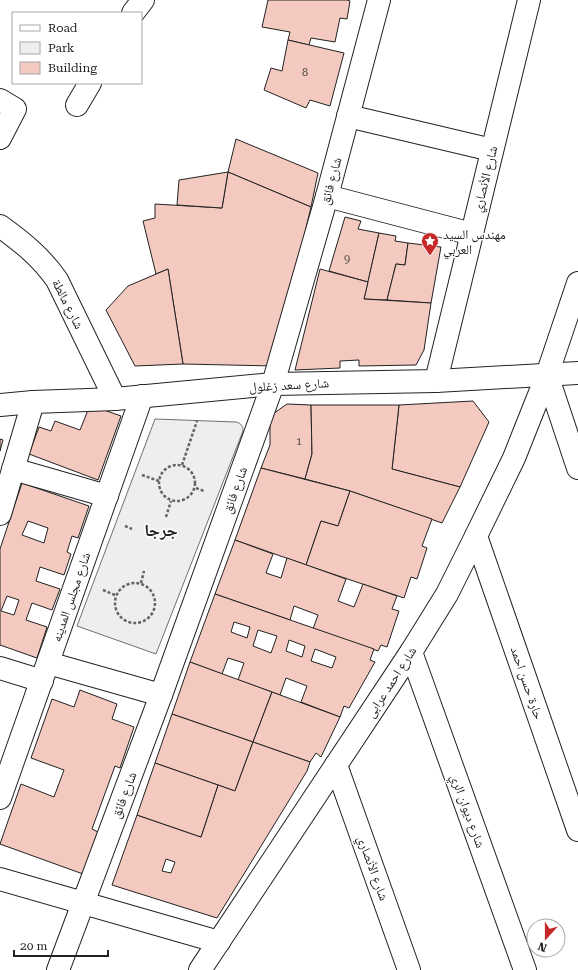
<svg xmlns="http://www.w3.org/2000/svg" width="578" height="970" font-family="'Roboto Serif','Noto Naskh Arabic',serif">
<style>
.green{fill:#eee;stroke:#6f6f6f}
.building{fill:#f3c9c0;stroke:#222;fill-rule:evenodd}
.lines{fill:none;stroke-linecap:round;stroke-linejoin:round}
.minor-casing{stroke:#222;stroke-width:24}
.path{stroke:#646464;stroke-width:2.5;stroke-dasharray:3 2;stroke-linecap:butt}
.minor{stroke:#fff;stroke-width:22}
.labels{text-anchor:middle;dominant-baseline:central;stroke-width:3;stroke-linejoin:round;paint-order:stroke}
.number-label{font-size:11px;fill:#564c4a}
.street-label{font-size:13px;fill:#222;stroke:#fff}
.poi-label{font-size:13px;fill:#222;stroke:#fff;text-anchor:start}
.district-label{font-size:17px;font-weight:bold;fill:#222;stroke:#fff}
</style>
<rect width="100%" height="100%" fill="#fff"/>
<path class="green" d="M 155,419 L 236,422 C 241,423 243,426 243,431 L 156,654 L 77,626 Z"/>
<g class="building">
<polygon points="268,0 347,0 350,1 347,19 340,18 335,42 311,38 309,45 288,40 290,32 262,27"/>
<polygon points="288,40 344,53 330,106 310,100 306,108 264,90 271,68 282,71"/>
<polygon points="236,139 318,173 311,207 228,172"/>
<polygon points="228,172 311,207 278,346 274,366 183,364 168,269 156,274 143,221 155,218 155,204 222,208"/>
<polygon points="228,172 222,208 177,205 179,180"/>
<polygon points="345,217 361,221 358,229 379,233 368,282 329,271"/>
<polygon points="379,233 396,236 395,241 408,243 405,265 396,264 387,300 364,299"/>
<polygon points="408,243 441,247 431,303 387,300 396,264 405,265"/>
<polygon points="168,269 183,364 135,366 106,310 128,286"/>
<polygon points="320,269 368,282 364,299 431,303 424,350 416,365 359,366 359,360 340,361 340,368 295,370"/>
<polygon points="473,401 489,422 460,487 392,469 399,405"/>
<polygon points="287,404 311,405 312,454 305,479 261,468 270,445 270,416"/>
<polygon points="90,405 121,416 98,480 29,454 39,427 51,431 55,421 80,430"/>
<polygon points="311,405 399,405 392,469 460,487 442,523 350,491 305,479 312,454"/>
<polygon points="0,439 3,440 0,451"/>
<polygon points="261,468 350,491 338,526 321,521 306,565 235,540"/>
<path d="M 22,483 L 89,506 L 78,538 L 72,536 L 67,552 L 71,554 L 64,575 L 40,567 L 36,581 L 60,589 L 52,610 L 32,603 L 26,620 L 47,627 L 37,658 L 0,645 L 0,549 ZM 28,521 L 48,528 L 44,543 L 22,535 ZM 7,596 L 19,600 L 14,615 L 1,611 Z"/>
<polygon points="350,491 432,519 422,546 427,548 417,579 411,577 404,598 306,565 321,521 338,526"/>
<polygon points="235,540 273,554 266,573 281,578 287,558 346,579 338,601 354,607 363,584 397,596 392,609 399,611 387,647 381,645 378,651 313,629 318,615 294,606 290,620 215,594"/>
<path d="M 215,594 L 374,649 L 370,660 L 375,662 L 349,708 L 344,706 L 340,717 L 301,702 L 307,686 L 286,678 L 280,695 L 238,680 L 244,663 L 228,658 L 222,674 L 190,662 ZM 234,622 L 250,627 L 247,638 L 231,632 ZM 258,630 L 277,636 L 271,653 L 253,646 ZM 289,640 L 305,646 L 302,657 L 286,651 ZM 315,649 L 336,657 L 332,668 L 311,661 Z"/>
<polygon points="190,662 272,692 253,742 172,714"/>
<polygon points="80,690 117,704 112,719 134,727 120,768 115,766 92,829 98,832 83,874 0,844 21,784 54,797 64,770 31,758 52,699 74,707"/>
<polygon points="272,692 340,717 321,757 316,753 310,762 253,742"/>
<polygon points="172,714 253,742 235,791 155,763"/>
<path d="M 253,742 L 310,762 L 307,771 L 217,918 L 112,885 L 137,815 L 201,837 L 218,785 L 235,791 ZM 166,859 L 175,862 L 171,873 L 162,871 Z"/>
<polygon points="155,763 218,785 201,837 137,815"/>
</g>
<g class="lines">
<g class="minor-casing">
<g id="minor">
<polyline points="133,13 143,0"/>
<polyline points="0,100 15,109 0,138"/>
<polyline points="77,105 90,83"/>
<polyline points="348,116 492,150"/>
<polyline points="327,196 472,234"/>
<path d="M 0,226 C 22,242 41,257 57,280 L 115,399"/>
<polyline points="547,375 578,468"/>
<polyline points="436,381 529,0"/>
<polyline points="0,405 33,402 115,399 273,384 436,381 578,373"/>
<polyline points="13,469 107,496"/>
<polyline points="0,514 33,402"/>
<polyline points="476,536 578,830"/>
<polyline points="411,652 525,970"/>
<polyline points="48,663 161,695"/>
<polyline points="0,668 42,681"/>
<polyline points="336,765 409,970"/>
<polyline points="0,798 142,396"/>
<polyline points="0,879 219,942"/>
<polyline points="58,970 161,695 273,384 327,196 379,0"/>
<polyline points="200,970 411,652 447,594 476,536 514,458 547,375 578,283"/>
</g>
</g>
<g class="path">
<circle cx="177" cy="483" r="18"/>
<polyline points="182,465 197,421"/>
<polyline points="142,475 159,481"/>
<polyline points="196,488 204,491"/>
<polyline points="166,517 171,501"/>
<polyline points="125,526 132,529"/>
<circle cx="135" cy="603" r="20"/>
<polyline points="141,583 144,571"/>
<polyline points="103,590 115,595"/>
</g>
<use href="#minor" class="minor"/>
</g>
<defs>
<g id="sight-pin" transform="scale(0.9)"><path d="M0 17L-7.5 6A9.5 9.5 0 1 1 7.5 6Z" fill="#c62828" stroke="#fff"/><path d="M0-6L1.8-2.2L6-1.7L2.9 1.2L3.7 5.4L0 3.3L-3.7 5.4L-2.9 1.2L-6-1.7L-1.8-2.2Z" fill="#fff"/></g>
</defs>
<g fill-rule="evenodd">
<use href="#sight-pin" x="430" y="241"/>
</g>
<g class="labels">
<g class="number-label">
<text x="305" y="72">8</text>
<text x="347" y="259">9</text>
<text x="299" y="441">1</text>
</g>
<g class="street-label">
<text transform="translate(485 179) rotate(-76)">شارع الأنصاري</text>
<text transform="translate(331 181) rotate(-75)">شارع فائق</text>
<text transform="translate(68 304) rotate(63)">شارع مالطة</text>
<text transform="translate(289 385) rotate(-3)">شارع سعد زغلول</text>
<text transform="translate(235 490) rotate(-70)">شارع فائق</text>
<text transform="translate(71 597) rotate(-71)">شارع مجلس المدينه</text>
<text transform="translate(391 682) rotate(-57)">شارع احمد عرابى</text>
<text transform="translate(527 683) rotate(71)">حارة حسن احمد</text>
<text transform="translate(124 795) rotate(-69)">شارع فائق</text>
<text transform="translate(468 811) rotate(70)">شارع ديوان الري</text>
<text transform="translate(373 868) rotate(70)">شارع الأنصاري</text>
</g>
<g class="poi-label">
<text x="443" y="234">مهندس السيد<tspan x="443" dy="15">العربي</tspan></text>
</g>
<g class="district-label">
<text x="161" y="530">جرجا</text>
</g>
</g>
<rect x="12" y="12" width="130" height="72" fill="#ffffff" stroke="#a7a7a7"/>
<rect x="20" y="25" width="20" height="6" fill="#ffffff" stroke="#a7a7a7"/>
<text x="48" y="32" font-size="12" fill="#222222">Road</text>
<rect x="20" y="42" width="20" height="12" fill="#eeeeee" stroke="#a7a7a7"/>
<text x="48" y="52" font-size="12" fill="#222222">Park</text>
<rect x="20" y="62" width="20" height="12" fill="#f3c9c0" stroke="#a7a7a7"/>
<text x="48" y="72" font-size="12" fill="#222222">Building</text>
<g transform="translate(546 938) rotate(201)"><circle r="19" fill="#ffffff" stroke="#a7a7a7"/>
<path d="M0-3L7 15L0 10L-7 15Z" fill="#c62828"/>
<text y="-6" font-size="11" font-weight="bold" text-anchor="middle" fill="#222222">N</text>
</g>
<path d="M14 950v6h94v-6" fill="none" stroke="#222222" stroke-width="2"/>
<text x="20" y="950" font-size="12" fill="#222222" stroke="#ffffff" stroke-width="3" paint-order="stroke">20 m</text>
</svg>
